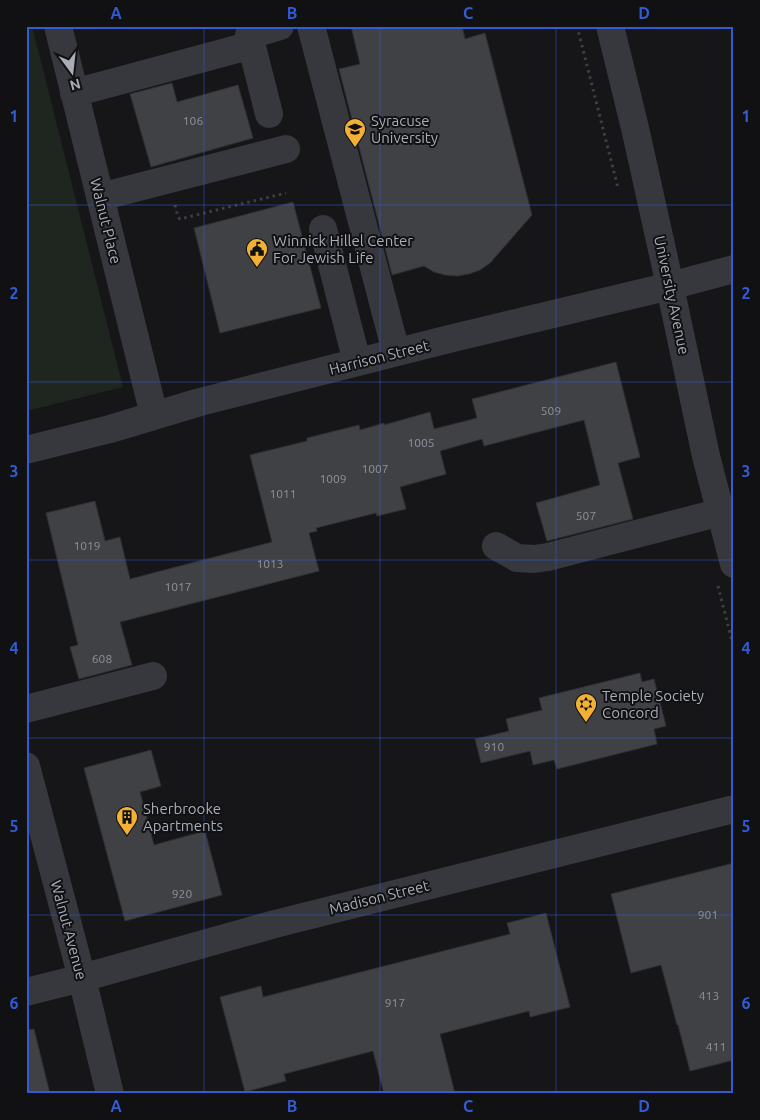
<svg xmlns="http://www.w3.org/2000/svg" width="760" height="1120" font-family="Ubuntu,sans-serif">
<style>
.green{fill:#1e261f}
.building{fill:#404145;stroke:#303034}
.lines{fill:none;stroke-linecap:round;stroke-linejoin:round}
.path{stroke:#3d3f44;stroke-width:3;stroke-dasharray:2.5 4;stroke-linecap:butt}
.minor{stroke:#37383d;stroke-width:28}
.grid{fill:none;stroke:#325cd3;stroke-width:1;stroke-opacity:0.55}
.labels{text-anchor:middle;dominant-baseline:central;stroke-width:4;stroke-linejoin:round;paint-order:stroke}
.number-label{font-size:12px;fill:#8e929b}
.poi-label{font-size:15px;fill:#a8adb8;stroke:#111113;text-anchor:start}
.street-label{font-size:15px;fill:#a8adb8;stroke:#111113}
.neatline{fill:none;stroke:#325cd3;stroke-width:2}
.grid-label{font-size:16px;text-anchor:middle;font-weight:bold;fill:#325cd3}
</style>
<rect width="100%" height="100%" fill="#161618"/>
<polygon class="green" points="26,26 32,26 123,387 26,411"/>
<g class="building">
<polygon points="351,26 462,26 465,39 485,33 532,215 490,263 480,270 469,274 457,276 445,275 434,272 424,266 392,275 339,69 360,64"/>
<polygon points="172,83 177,102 238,85 253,138 151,167 130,94"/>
<polygon points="293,202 321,308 220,333 194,228"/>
<polygon points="616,362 640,457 618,463 633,519 547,541 536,503 600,485 584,420 484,446 482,439 440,451 446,474 400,487 406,509 377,516 376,513 316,528 317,531 309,533 319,571 120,622 132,665 79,679 70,647 78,645 46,513 95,501 105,541 120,537 130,579 272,542 250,455 307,441 307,438 359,425 360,430 384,423 384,425 430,412 434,429 477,418 472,399"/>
<polygon points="640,673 642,682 654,679 666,726 654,729 657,744 557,769 554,760 533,765 530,751 481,763 475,739 509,731 506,719 542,710 539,698"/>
<polygon points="151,750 161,786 140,792 154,845 205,831 222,895 125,921 84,768"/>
<polygon points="734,863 734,1060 690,1071 678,1025 677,1025 661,965 631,973 611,894"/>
<polygon points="546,913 570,1007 530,1017 529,1011 440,1034 455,1094 384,1094 373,1051 284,1074 286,1081 245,1092 220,997 261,986 263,997 510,934 507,923"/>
<polygon points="34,1029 50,1094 26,1094 26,1030"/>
</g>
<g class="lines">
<g class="path">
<polyline points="577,26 618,188"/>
<polyline points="175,205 178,217 180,219 286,193"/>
<polyline points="718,586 734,649"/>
</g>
<g class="minor">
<polyline points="58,26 154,415"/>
<polyline points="311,26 396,352"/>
<polyline points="610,26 635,128 665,263 706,456 734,564"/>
<polyline points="74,93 252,45"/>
<polyline points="269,114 249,35 280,26"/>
<polyline points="100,197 286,149"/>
<polyline points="323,229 357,362"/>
<polyline points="26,450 110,429 200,402 449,339 670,286 734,269"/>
<polyline points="496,546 517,558 534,559 548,557 721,512"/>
<polyline points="26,709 153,676"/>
<polyline points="26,766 82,978 110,1094"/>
<polyline points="26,992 82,978 275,924 734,809"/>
</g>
</g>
<path class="grid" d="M 204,26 L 204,1094M 380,26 L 380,1094M 556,26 L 556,1094M 26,205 L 734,205M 26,382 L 734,382M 26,560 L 734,560M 26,738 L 734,738M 26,915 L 734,915"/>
<defs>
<g id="university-pin" transform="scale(1.125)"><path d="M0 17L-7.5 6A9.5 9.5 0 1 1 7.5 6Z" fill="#f2b134" stroke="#111113"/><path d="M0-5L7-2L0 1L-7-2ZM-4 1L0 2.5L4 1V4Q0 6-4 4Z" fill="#111"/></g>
<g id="civic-pin" transform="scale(1.125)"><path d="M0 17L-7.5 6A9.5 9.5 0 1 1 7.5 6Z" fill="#f2b134" stroke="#111113"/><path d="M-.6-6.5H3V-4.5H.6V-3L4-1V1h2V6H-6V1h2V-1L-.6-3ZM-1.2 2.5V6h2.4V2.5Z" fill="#111"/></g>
<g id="synagogue-pin" transform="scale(1.125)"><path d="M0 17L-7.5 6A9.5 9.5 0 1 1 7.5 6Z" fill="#f2b134" stroke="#111113"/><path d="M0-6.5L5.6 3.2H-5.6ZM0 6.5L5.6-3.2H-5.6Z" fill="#111"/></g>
<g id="building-pin" transform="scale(1.125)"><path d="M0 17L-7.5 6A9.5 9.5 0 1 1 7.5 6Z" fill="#f2b134" stroke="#111113"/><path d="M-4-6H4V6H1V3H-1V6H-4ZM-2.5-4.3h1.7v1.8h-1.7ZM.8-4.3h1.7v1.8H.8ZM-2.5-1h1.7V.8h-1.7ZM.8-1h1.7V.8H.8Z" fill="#111"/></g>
</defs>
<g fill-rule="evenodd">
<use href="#university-pin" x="355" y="129"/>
<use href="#civic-pin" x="257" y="249"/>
<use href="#synagogue-pin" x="586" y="704"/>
<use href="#building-pin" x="127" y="817"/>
</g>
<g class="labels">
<g class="number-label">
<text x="193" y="120">106</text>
<text x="551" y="410">509</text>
<text x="421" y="442">1005</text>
<text x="375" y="468">1007</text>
<text x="333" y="478">1009</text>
<text x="283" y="493">1011</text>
<text x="586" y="515">507</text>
<text x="87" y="545">1019</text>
<text x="270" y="563">1013</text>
<text x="178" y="586">1017</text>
<text x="102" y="658">608</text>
<text x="494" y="746">910</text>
<text x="182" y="893">920</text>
<text x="708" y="914">901</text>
<text x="709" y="995">413</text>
<text x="395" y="1002">917</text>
<text x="716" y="1046">411</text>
</g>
<g class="poi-label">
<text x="371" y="120">Syracuse<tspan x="371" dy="17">University</tspan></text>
<text x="273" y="240">Winnick Hillel Center<tspan x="273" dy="17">For Jewish Life</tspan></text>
<text x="602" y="695">Temple Society<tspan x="602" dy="17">Concord</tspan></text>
<text x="143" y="808">Sherbrooke<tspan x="143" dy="17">Apartments</tspan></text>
</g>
<g class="street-label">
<text transform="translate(106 221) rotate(76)">Walnut Place</text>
<text transform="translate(672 295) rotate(78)">University Avenue</text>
<text transform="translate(379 357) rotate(-14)">Harrison Street</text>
<text transform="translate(379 897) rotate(-14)">Madison Street</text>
<text transform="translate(69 930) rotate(75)">Walnut Avenue</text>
</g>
</g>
<rect width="760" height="1120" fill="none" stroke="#111113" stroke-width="55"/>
<g transform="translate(72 72) rotate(165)" stroke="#111113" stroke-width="4" paint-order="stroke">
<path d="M0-4L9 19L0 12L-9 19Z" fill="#a8adb8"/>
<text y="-8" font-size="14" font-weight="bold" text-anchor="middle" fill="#a8adb8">N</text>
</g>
<rect x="28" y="28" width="704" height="1064" class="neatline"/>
<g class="grid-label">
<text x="116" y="19">A</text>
<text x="292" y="19">B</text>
<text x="468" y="19">C</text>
<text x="644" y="19">D</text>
<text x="14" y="122">1</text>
<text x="746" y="122">1</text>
<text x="14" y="299">2</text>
<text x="746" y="299">2</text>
<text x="14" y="477">3</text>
<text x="746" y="477">3</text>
<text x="14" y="654">4</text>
<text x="746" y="654">4</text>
<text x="14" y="832">5</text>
<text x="746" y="832">5</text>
<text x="14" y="1009">6</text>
<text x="746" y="1009">6</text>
<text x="116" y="1112">A</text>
<text x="292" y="1112">B</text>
<text x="468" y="1112">C</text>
<text x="644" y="1112">D</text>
</g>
</svg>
